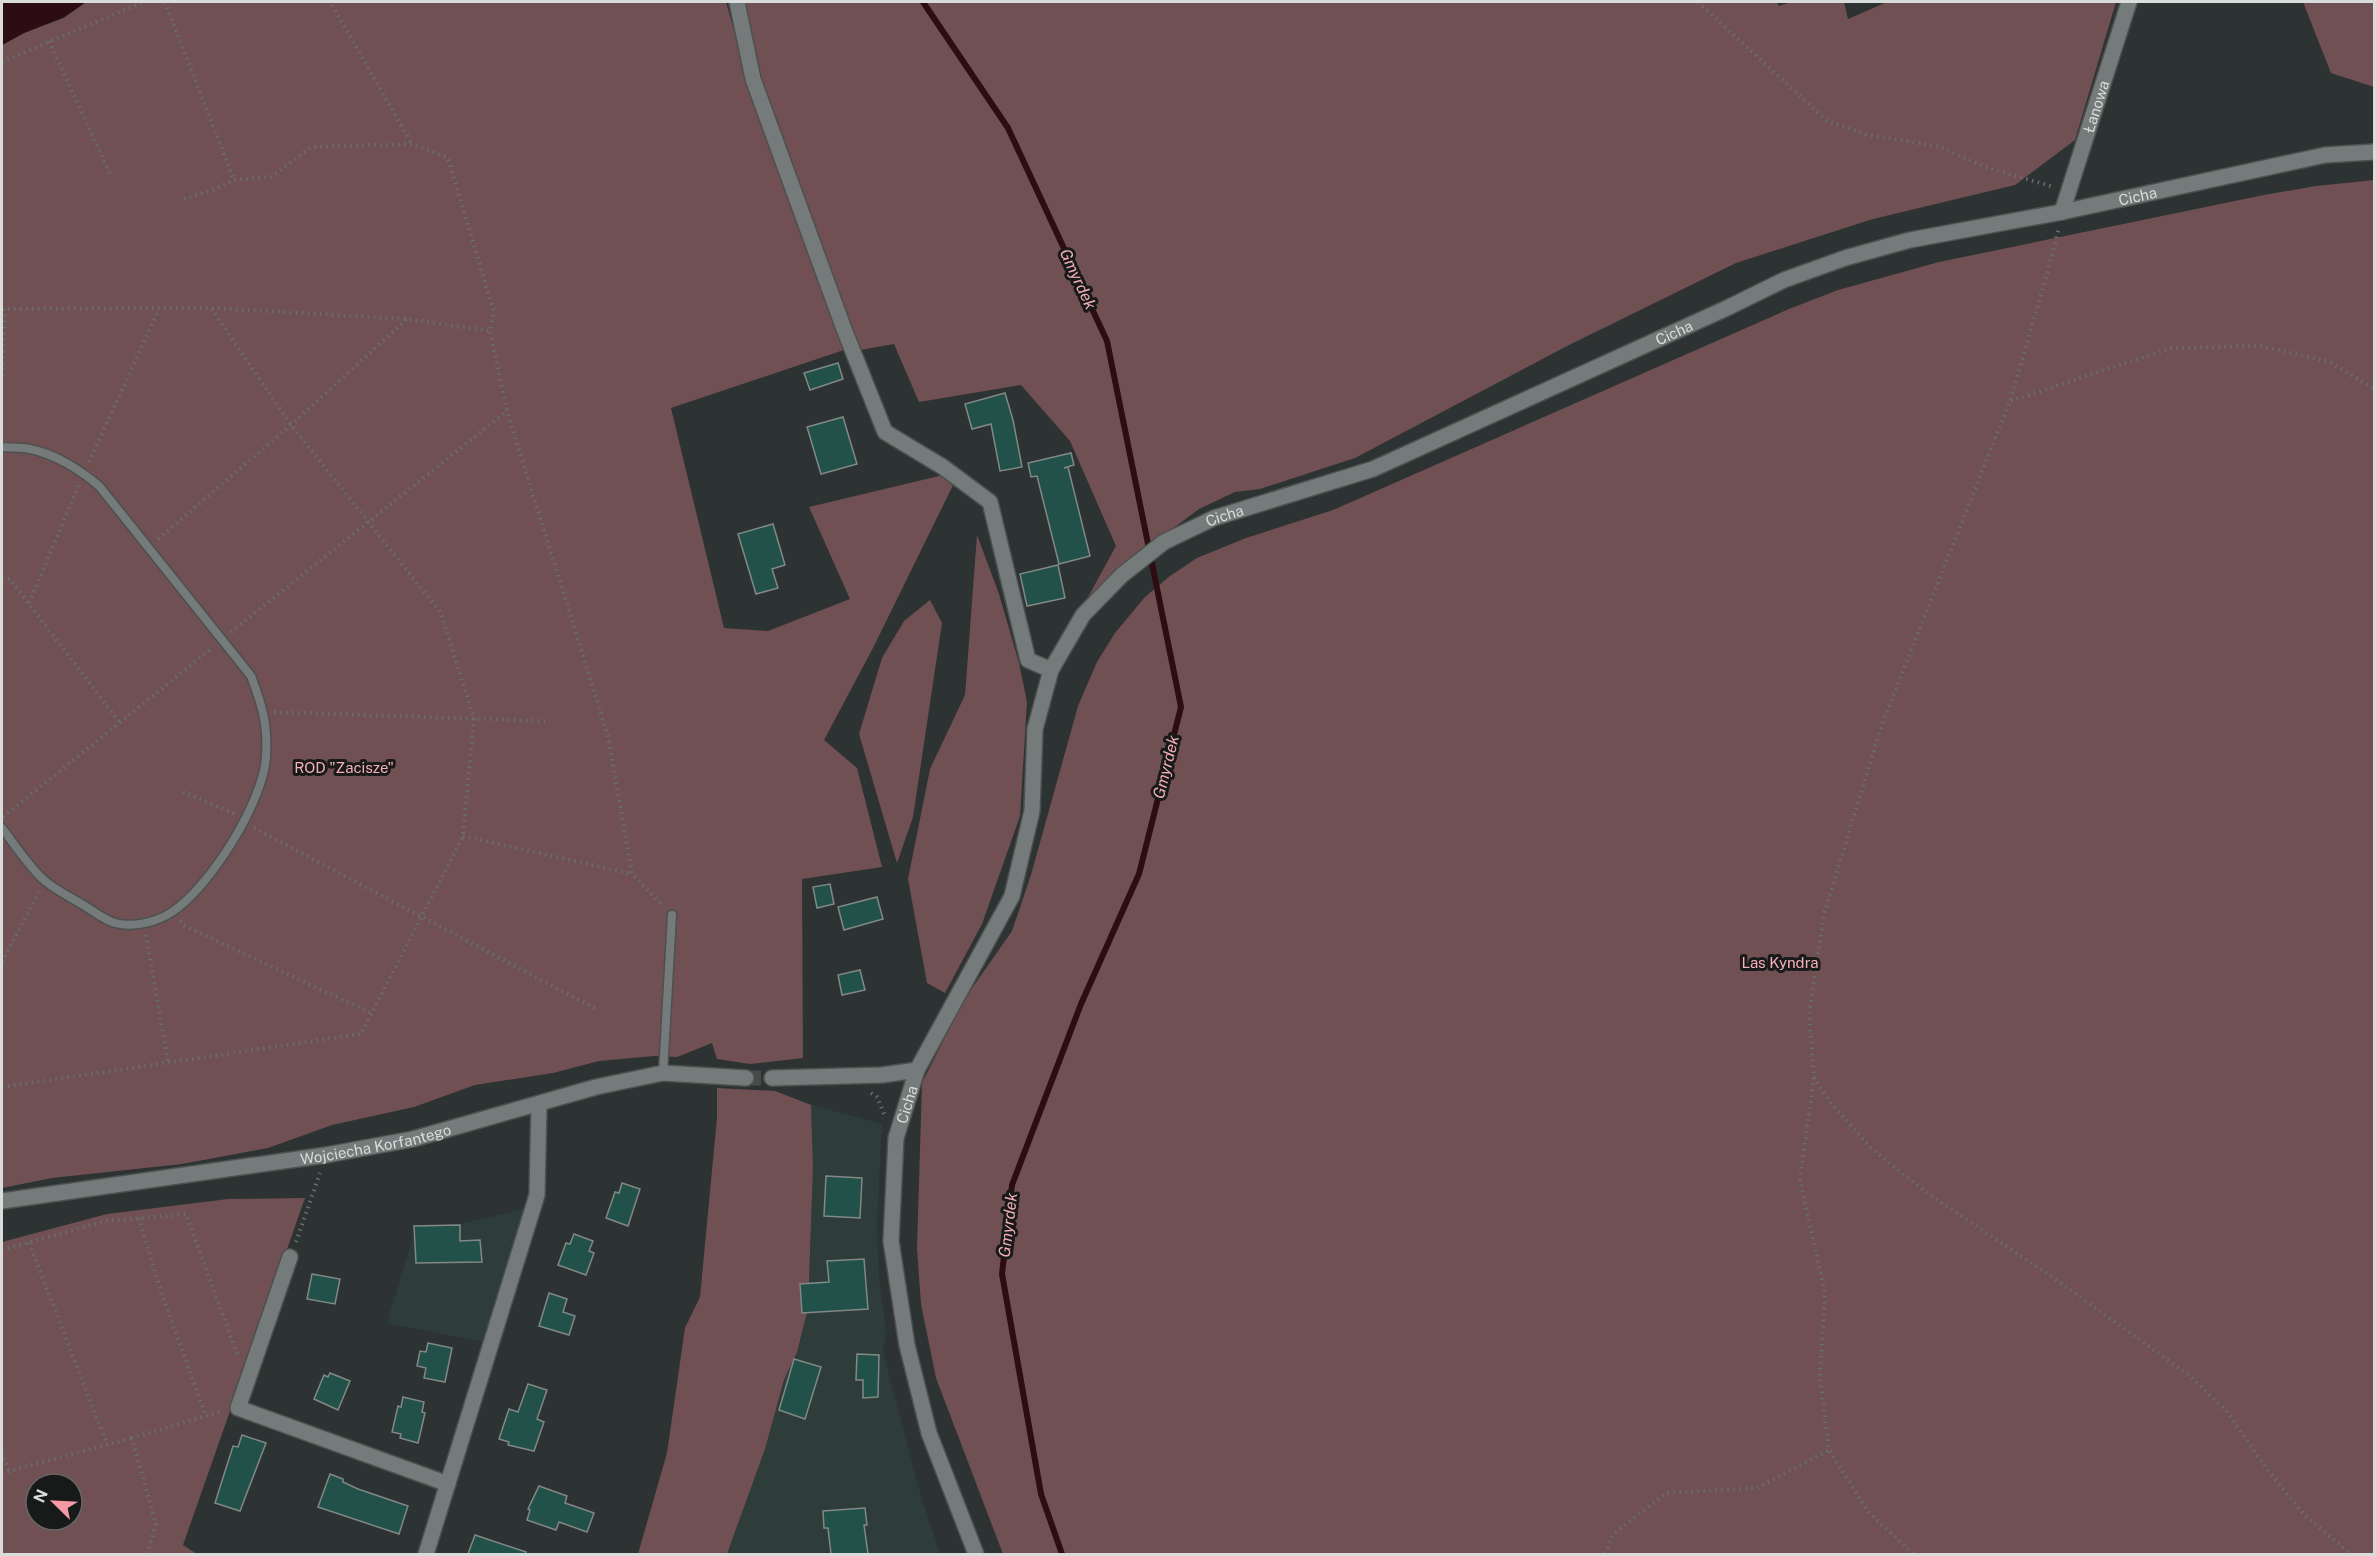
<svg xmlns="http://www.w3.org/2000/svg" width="2376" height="1556" font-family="'Public Sans',sans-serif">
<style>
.built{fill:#2f3d3a}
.green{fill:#705053;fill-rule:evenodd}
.water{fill:#2d0d13}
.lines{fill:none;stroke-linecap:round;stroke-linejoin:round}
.stream{stroke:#2d0d13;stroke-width:6}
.building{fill:#22514a;stroke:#818886;stroke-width:1.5}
.minor-tunnel{stroke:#474c4b;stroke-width:15;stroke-dasharray:15 8;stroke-linecap:butt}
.service-casing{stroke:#4c5150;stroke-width:11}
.minor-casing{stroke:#4c5150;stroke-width:18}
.tertiary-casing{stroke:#4c5150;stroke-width:18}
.path{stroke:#696e6d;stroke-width:4;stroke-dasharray:1.5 4.5;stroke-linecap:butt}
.service{stroke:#747b7a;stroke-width:8}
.minor{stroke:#747b7a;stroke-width:15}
.tertiary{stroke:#747b7a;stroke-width:15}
.labels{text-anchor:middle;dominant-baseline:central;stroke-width:6;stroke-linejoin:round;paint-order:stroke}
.street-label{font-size:15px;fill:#d8dcdb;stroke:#181a1a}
.park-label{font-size:15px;fill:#f7b0b9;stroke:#181a1a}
.water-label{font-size:16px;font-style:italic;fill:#f3acb5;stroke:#181a1a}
</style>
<rect width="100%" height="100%" fill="#2d3332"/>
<g class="built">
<polygon points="811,1105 882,1124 877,1224 879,1279 886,1330 883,1353 922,1500 940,1554 727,1554 765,1449 784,1380 797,1352 808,1309 813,1167"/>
<polygon points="525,1209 483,1342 387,1323 417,1225 460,1224"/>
</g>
<g class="green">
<polygon points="86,2 726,2 750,87 844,350 671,408 724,628 768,631 850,599 809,507 960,471 873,648 824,740 857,768 882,867 802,879 803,1058 750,1064 717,1059 712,1043 677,1057 654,1056 599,1061 553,1073 475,1085 414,1107 332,1125 268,1148 182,1164 52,1178 2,1188 2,45 24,33 64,18"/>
<polygon points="742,2 1777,2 1779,6 1791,2 1844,2 1848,19 1887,2 2116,2 2075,140 2015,185 1873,219 1736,263 1567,346 1355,458 1260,489 1235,492 1199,509 1125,564 1081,610 1116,546 1070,441 1021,385 919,402 894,344 860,350 762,79"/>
<polygon points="2303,2 2374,2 2374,87 2331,73"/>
<polygon points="2374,180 2374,1554 1003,1554 936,1378 921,1304 917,1249 922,1083 963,1001 1012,931 1031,875 1078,706 1097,662 1115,633 1145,597 1170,576 1197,558 1246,538 1333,510 1789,309 1838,290 1939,262 2264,195 2316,186"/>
<polygon points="977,535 999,594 1019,663 1027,702 1020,816 982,924 945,993 927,983 908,879 930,769 965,695"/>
<polygon points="930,600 942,623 913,817 897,863 859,734 882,658 904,621"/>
<polygon points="717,1088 775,1091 811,1105 813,1167 808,1309 797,1352 784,1380 765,1449 727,1554 638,1554 667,1453 685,1328 700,1297 717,1118"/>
<path d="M 305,1198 L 183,1545 L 197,1554 L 2,1554 L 2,1242 L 107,1214 L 228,1199 ZM 36,1484 L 72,1484 L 72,1520 L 36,1520 Z"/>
</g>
<polygon class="water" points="2,2 86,2 64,17 24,33 2,45"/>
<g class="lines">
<polyline class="stream" points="923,2 1008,128 1107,341 1181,707 1139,874 1081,1004 1012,1185 1002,1274 1041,1494 1062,1554"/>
</g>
<g class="building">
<polygon points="838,363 843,379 810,390 804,373"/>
<polygon points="1005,393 1013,420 1022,467 1000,471 991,424 972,429 965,404"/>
<polygon points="843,417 857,464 821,474 807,427"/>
<polygon points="1071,453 1074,465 1064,468 1068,467 1090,556 1059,564 1037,476 1031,477 1028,463"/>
<polygon points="773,524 785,565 772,569 778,588 756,594 738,534"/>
<polygon points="1058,565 1065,598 1027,606 1020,574"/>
<polygon points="830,884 834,904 817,908 813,887"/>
<polygon points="877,897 883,919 844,930 838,907"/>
<polygon points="860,970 865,990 842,995 838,975"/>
<polygon points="826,1176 862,1178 860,1218 824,1216"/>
<polygon points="622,1183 640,1189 628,1226 606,1218 615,1192 619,1193"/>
<polygon points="460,1225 460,1241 480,1240 482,1262 416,1263 414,1226"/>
<polygon points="574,1234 593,1241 589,1251 594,1253 586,1275 558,1265 566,1243 570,1244"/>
<polygon points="864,1259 868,1309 802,1313 800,1284 829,1282 827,1261"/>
<polygon points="312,1274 340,1279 335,1304 307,1299"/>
<polygon points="549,1293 567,1299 563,1312 575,1316 569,1335 539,1326"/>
<polygon points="428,1343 452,1348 445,1382 424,1378 426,1368 417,1366 420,1351 426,1352"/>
<polygon points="857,1354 879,1355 878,1397 863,1398 863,1380 856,1380"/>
<polygon points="794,1359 821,1367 805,1419 779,1410"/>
<polygon points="330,1373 350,1381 338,1410 314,1399 324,1375 328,1377"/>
<polygon points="528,1384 547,1390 537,1419 544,1422 534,1451 508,1445 509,1442 499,1439 509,1409 518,1412"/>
<polygon points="403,1397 424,1402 422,1412 425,1413 418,1443 400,1438 401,1434 392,1432 398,1406 401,1407"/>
<polygon points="242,1435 266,1443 240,1511 215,1503 233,1446 238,1447"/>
<polygon points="330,1474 343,1479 343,1482 358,1489 408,1506 399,1534 318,1507"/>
<polygon points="539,1486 567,1496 565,1503 594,1513 587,1532 559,1522 556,1530 527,1520 530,1510 528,1509"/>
<polygon points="865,1508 867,1525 864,1525 868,1554 831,1554 828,1528 824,1528 823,1511"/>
<polygon points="475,1535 526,1552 525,1554 468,1554"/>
</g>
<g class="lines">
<polyline class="minor-tunnel" points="746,1078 772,1078"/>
<g class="service-casing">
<g id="service">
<path d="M 2,447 C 11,448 21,447 30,449 C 55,454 81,470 100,487 L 251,676 C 262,705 268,724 266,756 C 264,801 210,887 172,912 C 157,922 133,928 115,923 C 105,920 96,913 88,908 C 74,899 57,891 45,881 C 29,867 15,845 2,828"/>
<polyline points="663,1073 672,915"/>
</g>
</g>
<g class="minor-casing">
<g id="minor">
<polyline points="737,2 753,79 844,329 885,432 943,467 990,502 1028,660 1051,670"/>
<path id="s1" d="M 2062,212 L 2129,2"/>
<polyline points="772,1078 882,1075 917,1070"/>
<path id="s2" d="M 2,1201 L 326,1155 L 413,1139 L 596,1087 L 663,1073 L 746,1078"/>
<polyline points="290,1257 238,1408 448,1484"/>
<polyline points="426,1554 537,1195 539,1104"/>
</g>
</g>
<g class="tertiary-casing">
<g id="tertiary">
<path id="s3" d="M 976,1554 L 929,1433 L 907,1345 L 891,1241 L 896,1138 L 917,1070 L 1012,896 L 1032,811 L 1035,729 L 1051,670 L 1083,615 L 1122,575 L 1164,542 L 1214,518 L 1373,469 L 1727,308 L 1784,280 L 1845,258 L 1910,240 L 2062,212 L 2325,155 L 2374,152"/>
</g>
</g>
<g class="path">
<polyline points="165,2 234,180"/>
<polyline points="1698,2 1827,121 1868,135 1938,146 1985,167 2054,187"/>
<polyline points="332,5 412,144"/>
<polyline points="49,41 111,176"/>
<polyline points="2,62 143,2"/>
<polyline points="184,199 215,189 234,180 271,177 311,147 412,144 448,158 494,312 490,331 507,411 608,736 632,874 663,906"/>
<polyline points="2,309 211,308 407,319 490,331"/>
<polyline points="2,376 5,309"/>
<polyline points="2011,401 2171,348 2261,346 2330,362 2374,389"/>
<polyline points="89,462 159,309"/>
<polyline points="158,539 291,425 407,319"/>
<polyline points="2,579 10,579 120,723"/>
<polyline points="29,603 79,485"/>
<polyline points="231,632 507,411"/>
<polyline points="274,712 545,721"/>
<polyline points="183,792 235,814"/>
<polyline points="3,817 212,648"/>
<polyline points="254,828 596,1009"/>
<polyline points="463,836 632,874"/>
<polyline points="180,921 183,925 371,1013"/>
<polyline points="146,935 168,1062"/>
<polyline points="2,962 39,892"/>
<polyline points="1814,1077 1829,1101 1871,1148 1927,1193 2058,1281 2190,1376 2227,1412 2266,1468 2305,1516 2351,1554"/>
<polyline points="2,1087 361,1034 463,836 474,719 441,613 291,425 211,308"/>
<polyline points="871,1093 877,1097 885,1116"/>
<polyline points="139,1218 162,1295 206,1416"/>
<polyline points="296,1242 320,1173"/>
<polyline points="29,1243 107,1444"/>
<polyline points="2,1250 106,1221 186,1214 238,1356"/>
<polyline points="2,1452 9,1471"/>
<polyline points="2,1473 132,1438"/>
<polyline points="147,1554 156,1524 132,1438 222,1411"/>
<polyline points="1605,1554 1613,1534 1666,1493 1757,1488 1829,1450"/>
<polyline points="1913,1554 1868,1512 1829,1450 1820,1376 1825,1293 1800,1180 1814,1077 1809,1014 1824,914 1882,724 2010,401 2044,285 2059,228"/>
</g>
<use href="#service" class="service"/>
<use href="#minor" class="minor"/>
<use href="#tertiary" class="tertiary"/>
</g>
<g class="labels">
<g class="street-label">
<text stroke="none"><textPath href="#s1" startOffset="111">Łanowa</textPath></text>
<text stroke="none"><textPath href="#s3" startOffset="2140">Cicha</textPath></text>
<text stroke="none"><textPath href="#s3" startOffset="1654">Cicha</textPath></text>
<text stroke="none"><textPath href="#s3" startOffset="1168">Cicha</textPath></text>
<text stroke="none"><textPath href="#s3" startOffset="464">Cicha</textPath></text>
<text stroke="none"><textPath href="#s2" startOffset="378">Wojciecha Korfantego</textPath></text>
</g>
<g class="park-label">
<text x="344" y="767">ROD "Zacisze"</text>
<text x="1780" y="962">Las Kyndra</text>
</g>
<g class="water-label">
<text transform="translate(1078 279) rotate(65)">Gmyrdek</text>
<text transform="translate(1166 767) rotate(-76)">Gmyrdek</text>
<text transform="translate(1008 1225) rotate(-83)">Gmyrdek</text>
</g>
</g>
<rect width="2376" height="1556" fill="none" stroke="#d8dcdb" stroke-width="6"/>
<g transform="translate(54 1502) rotate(294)"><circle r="28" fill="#181a1a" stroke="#656867" stroke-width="1.5"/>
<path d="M0-4.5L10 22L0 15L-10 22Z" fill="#f49aa6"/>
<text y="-9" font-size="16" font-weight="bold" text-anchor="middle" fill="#d8dcdb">N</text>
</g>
</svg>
